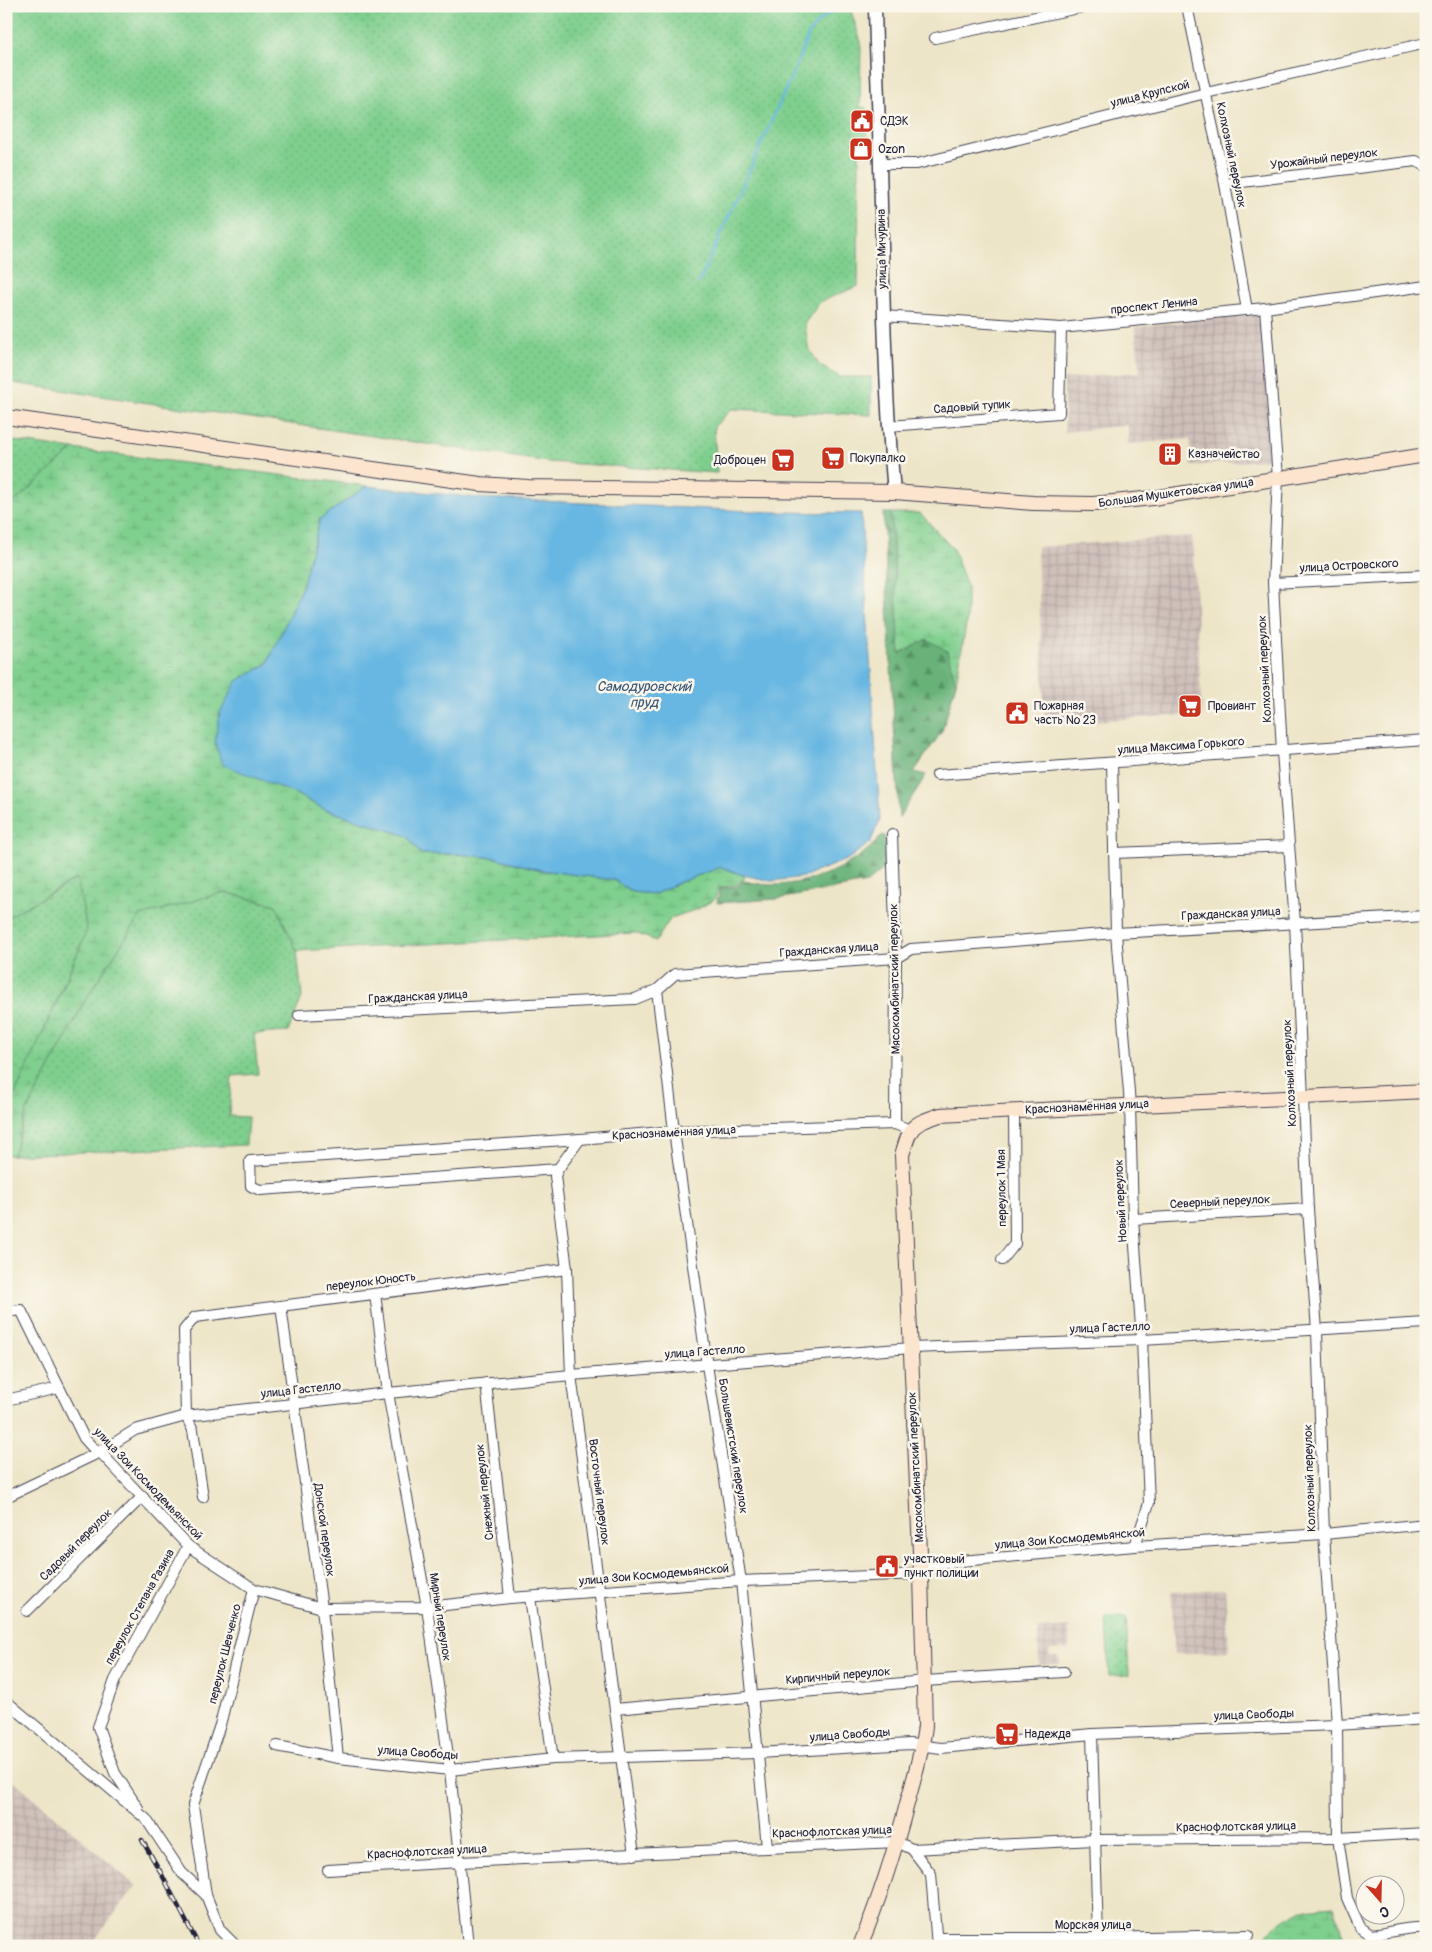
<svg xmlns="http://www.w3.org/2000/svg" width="1432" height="1952" font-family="Pangolin,sans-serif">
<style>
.industrial{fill:url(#industrial-grid)}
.grass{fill:url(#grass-dots);stroke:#507864}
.forest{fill:url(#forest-firs);stroke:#446a5a}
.wetland{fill:url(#wetland-marsh);stroke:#507864}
.water{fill:#67b7e2;stroke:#446c8e}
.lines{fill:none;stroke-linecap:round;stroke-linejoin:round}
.stream{stroke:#67b7e2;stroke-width:2.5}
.minor-casing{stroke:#403f50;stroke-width:12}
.tertiary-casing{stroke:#403f50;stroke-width:15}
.secondary-casing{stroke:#403f50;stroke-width:16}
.minor{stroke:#fff;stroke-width:10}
.tertiary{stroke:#fff;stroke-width:12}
.secondary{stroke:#fce5cf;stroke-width:14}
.rail-casing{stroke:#22223b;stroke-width:4.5}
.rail{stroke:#fbf7ec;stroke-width:2.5;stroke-dasharray:8;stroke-linecap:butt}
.labels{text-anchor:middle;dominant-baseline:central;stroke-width:5;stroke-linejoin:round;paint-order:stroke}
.street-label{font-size:12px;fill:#22223b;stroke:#fbf7ec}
.poi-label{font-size:12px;fill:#22223b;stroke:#fbf7ec;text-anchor:start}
.water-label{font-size:14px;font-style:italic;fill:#3a5675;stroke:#fbf7ec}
</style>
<defs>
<pattern id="industrial-grid" width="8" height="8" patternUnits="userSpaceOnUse" patternTransform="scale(1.25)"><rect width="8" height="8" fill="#cfc0ba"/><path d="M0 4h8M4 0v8" fill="none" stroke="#b1a5a1"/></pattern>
<pattern id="grass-dots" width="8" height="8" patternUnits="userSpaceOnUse" patternTransform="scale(1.25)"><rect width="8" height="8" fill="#7fcf8e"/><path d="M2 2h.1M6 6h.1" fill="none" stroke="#6db17b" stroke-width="1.8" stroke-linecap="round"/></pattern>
<pattern id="forest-firs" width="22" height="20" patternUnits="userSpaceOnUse" patternTransform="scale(1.25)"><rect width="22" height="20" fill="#67b279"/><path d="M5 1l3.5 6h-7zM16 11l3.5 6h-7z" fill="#549064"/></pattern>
<pattern id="wetland-marsh" width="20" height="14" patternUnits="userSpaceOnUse" patternTransform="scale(1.25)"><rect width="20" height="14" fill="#7fcf8e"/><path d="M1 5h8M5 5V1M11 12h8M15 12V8" fill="none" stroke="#6db17b"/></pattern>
</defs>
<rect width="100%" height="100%" fill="#fbf7ec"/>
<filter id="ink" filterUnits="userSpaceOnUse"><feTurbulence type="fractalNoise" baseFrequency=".02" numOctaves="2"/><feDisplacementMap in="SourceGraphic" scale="10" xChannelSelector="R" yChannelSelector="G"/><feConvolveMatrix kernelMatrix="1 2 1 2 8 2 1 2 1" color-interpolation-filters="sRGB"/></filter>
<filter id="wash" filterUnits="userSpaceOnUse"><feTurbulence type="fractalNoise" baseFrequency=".0096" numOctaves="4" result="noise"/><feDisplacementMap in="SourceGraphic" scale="20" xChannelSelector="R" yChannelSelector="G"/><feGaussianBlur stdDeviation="1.12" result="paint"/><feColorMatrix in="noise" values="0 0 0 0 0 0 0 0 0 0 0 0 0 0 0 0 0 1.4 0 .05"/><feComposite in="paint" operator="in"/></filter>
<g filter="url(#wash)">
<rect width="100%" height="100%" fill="#ede5c7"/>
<g class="industrial">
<polygon points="1262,314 1273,459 1191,466 1190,439 1128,444 1128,425 1065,432 1064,379 1140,372 1135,327"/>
<polygon points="1192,536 1202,714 1045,724 1037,547"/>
<polygon points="1225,1589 1229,1651 1175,1654 1171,1592"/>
<polygon points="1069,1627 1069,1649 1049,1650 1049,1656 1059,1656 1060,1664 1039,1665 1038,1629"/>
<polygon points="6,1774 136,1886 90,1946 6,1946"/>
</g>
<g class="grass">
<polygon points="6,6 845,6 850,8 861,42 860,107 866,108 867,151 859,152 858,286 820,302 805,323 808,347 819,365 840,377 871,377 871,415 732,409 714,427 717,473 549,462 6,382"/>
<polygon points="6,440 73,449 6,510"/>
<polygon points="78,878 87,931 6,1117 6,918"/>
<polygon points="224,892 276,905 297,951 302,997 288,1032 254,1034 258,1074 232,1076 229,1116 248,1117 246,1145 13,1155 27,1111 87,997 140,916"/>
<polygon points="1126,1617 1129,1675 1109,1676 1106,1618"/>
</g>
<g class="forest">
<polygon points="883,513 891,513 900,653 927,639 947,651 956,683 942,731 914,772 926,775 899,818"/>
<path d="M 882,835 L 885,836 L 887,866 L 867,883 L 777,899 L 717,903 L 720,889 L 738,886 L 743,881 C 752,882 761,885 770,885 C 808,886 859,865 882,835 Z"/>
</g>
<g class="wetland">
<polygon points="73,449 367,486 320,519 302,587 267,664 237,681 264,780 296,794 324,809 407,836 421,854 458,854 496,858 541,870 614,880 632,892 655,894 678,883 721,867 743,875 745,878 738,884 719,888 715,899 698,909 671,918 656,941 635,933 297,951 276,905 224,892 140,916 87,997 27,1111 13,1155 6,1155 6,1117 8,1110 64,986 87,930 77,878 6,918 6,510"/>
<polygon points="891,513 920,513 953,549 967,586 967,619 956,683 947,651 927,639 900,654"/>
<polygon points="1334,1906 1346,1946 1255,1946 1281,1921 1303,1909"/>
</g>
<polygon class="water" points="367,486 478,498 772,512 861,513 880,820 870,843 848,859 803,877 772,881 743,875 721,867 678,883 655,894 632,892 614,880 541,870 496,858 458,854 421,854 407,836 324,809 296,794 222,764 215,743 220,713 237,681 267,664 302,587 320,519"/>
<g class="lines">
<path class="stream" d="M 699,283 L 797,64 C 807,34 812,21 842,6"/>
</g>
</g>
<g filter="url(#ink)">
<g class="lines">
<g class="minor-casing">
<g id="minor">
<polyline points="1187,6 1225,184 1247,310"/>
<polyline points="935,38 1088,6"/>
<polyline points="880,164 917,164 1206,93 1426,43"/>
<polyline points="1225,184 1416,161 1426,166"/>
<path d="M 1265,308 L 1278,478 L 1273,583 L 1282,752 L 1295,923 L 1308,1209 L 1317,1331 L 1324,1534 L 1337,1725 L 1338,1838 L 1347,1898 L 1360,1927 L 1371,1935 C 1389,1933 1408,1926 1426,1928"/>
<polyline points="883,316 1061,328 1265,308 1426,286"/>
<polyline points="888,426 1059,413 1061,328"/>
<polyline points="1273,583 1426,575"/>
<polyline points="1112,763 1116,933 1130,1105 1133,1219 1142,1340 1149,1503 1135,1546"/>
<polyline points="937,775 1426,740"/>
<polyline points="892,834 896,958 895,1124"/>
<polyline points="1114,853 1289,846"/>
<polyline points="657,990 674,1131 707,1365 741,1581 767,1847"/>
<polyline points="299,1015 635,999 657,990 675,974 896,958 911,949 1116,933 1426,916"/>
<polyline points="580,1139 558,1169 555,1176 567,1269 571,1375 634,1855"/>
<polyline points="558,1169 260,1190 251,1186 250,1161 580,1139 674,1131 895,1124 910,1130"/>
<polyline points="1133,1219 1308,1209"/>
<polyline points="1002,1260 1015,1244 1014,1111"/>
<polyline points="375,1294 388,1393 427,1607 450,1770 468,1946"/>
<polyline points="281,1306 322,1608 338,1758"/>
<polyline points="6,1312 21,1310 84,1438 92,1447 100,1452 188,1546 254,1589 322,1608 427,1607 510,1598 741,1581 921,1574 938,1563 1135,1546 1324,1534 1426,1524"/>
<polyline points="486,1383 510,1598"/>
<polyline points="6,1400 59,1388"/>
<polyline points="6,1497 100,1452 135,1430 186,1416 388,1393 571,1375 911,1348 1142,1340 1426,1323"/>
<polyline points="203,1497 193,1430 186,1416 184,1330 195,1317 567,1269"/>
<polyline points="530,1597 553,1759"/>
<polyline points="27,1611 143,1496"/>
<polyline points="6,1701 146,1819 182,1873 206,1895 220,1930 236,1946"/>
<polyline points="615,1709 925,1681 1064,1672"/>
<polyline points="1092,1734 1098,1938"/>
<polyline points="277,1746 338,1758 450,1770 553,1759 758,1753 910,1744 941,1748 1092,1734 1337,1725 1426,1719"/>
<polyline points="138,1808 115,1773 98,1727 115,1680 188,1546"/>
<polyline points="912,1849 931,1874 937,1946"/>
<polyline points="328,1870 460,1862 897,1842 912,1849 1095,1840 1338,1838 1426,1833"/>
<polyline points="206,1895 193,1805 220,1725 254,1589"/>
<polyline points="937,1938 1098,1938 1249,1935"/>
</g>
</g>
<g class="tertiary-casing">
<path id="tertiary" d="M 875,6 C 876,59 879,112 880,166 C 883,274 884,383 894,492"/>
</g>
<g class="secondary-casing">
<g id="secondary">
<polyline points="6,417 480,484 528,487 894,492 1033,503 1093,504 1153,498 1426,455"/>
<path d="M 860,1946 C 880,1898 895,1850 908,1800 C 915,1776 922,1751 925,1726 L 921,1574 L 902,1155 C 911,1125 911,1125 940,1115 L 1426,1091"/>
</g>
</g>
<use href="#minor" class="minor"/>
<use href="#tertiary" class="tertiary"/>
<use href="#secondary" class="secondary"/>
<g class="rail-casing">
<polyline id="rail" points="142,1840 160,1871 199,1946"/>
</g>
<use href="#rail" class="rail"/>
</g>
</g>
<defs>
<g id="civic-square" transform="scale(1.25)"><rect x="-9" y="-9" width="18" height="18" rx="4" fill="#c8321e" stroke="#fbf7ec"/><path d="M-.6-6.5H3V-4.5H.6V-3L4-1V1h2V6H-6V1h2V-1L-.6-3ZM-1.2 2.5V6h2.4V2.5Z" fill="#fff"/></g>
<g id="shop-square" transform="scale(1.25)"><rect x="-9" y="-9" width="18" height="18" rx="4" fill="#c8321e" stroke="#fbf7ec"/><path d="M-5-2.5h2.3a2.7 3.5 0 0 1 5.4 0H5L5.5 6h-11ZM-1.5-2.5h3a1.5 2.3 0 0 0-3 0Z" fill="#fff"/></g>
<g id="building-square" transform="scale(1.25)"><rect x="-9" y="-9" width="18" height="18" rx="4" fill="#c8321e" stroke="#fbf7ec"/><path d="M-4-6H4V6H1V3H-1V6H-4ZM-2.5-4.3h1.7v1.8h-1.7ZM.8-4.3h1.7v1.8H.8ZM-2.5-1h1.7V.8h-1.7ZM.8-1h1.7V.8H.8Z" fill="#fff"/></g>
<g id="supermarket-square" transform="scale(1.25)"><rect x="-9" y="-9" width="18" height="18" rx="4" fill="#c8321e" stroke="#fbf7ec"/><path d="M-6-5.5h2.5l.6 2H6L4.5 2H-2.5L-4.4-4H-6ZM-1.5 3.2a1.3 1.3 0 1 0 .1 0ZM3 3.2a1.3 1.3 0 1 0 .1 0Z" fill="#fff"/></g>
</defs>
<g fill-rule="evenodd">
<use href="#civic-square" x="862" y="121"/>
<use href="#shop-square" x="861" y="149"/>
<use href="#building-square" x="1170" y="454"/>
<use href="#supermarket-square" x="833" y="458"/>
<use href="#supermarket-square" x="783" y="460"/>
<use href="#supermarket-square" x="1190" y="706"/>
<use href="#civic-square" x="1017" y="713"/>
<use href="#civic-square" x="887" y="1566"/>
<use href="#supermarket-square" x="1007" y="1734"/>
</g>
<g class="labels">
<g class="street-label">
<text transform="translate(1150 94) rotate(-14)">улица Крупской</text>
<text transform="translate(1231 155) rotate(78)">Колхозный переулок</text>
<text transform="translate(1324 159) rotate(-7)">Урожайный переулок</text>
<text transform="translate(882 249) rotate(-91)">улица Мичурина</text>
<text transform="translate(1154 306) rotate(-6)">проспект Ленина</text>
<text transform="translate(972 407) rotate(-4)">Садовый тупик</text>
<text transform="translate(1176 493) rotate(-8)">Большая Мушкетовская улица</text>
<text transform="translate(1349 566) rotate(-3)">улица Островского</text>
<text transform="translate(1265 669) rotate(-93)">Колхозный переулок</text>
<text transform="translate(1181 746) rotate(-4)">улица Максима Горького</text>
<text transform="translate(1231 914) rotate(-3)">Гражданская улица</text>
<text transform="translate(829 950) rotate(-4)">Гражданская улица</text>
<text transform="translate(895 979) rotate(-91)">Мясокомбинатский переулок</text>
<text transform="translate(418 997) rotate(-3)">Гражданская улица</text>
<text transform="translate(1290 1073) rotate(-93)">Колхозный переулок</text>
<text transform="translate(1087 1107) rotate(-3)">Краснознамённая улица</text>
<text transform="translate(674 1133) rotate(-3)">Краснознамённая улица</text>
<text transform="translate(1002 1188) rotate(-91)">переулок 1 Мая</text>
<text transform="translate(1121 1201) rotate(-93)">Новый переулок</text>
<text transform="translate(1220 1202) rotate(-3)">Северный переулок</text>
<text transform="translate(371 1282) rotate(-7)">переулок Юность</text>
<text transform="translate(1110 1328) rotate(-2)">улица Гастелло</text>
<text transform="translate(705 1352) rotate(-4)">улица Гастелло</text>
<text transform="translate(301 1390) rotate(-6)">улица Гастелло</text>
<text transform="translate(733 1446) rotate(81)">Большевистский переулок</text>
<text transform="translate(916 1467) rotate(-93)">Мясокомбинатский переулок</text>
<text transform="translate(1310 1478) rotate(-92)">Колхозный переулок</text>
<text transform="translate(148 1484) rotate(46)">улица Зои Космодемьянской</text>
<text transform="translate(485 1492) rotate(-96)">Снежный переулок</text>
<text transform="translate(599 1492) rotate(83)">Восточный переулок</text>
<text transform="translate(324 1530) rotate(82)">Донской переулок</text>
<text transform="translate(1070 1539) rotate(-5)">улица Зои Космодемьянской</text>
<text transform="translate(76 1545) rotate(-45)">Садовый переулок</text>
<text transform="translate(654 1575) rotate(-5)">улица Зои Космодемьянской</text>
<text transform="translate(140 1607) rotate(-61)">переулок Степана Разина</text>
<text transform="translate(440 1617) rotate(81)">Мирный переулок</text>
<text transform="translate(225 1654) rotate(-76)">переулок Шевченко</text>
<text transform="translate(838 1676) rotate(-5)">Кирпичный переулок</text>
<text transform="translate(1254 1715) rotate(-2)">улица Свободы</text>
<text transform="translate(850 1735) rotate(-4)">улица Свободы</text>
<text transform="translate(418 1753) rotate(4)">улица Свободы</text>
<text transform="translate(1236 1827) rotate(-1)">Краснофлотская улица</text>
<text transform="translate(832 1832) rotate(-2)">Краснофлотская улица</text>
<text transform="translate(427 1852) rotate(-3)">Краснофлотская улица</text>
<text x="1093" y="1925">Морская улица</text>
</g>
<g class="poi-label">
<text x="880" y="121">СДЭК</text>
<text x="878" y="149">Ozon</text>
<text x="1188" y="454">Казначейство</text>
<text x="850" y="458">Покупалко</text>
<text x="766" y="460" text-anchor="end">Доброцен</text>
<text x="1034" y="706">Пожарная<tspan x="1034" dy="14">часть № 23</tspan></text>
<text x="1208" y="706">Провиант</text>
<text x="904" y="1559">участковый<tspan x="904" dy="14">пункт полиции</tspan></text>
<text x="1024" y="1734">Надежда</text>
</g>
<g class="water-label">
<text x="644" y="686">Самодуровский<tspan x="644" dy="16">пруд</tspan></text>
</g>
</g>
<rect width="1432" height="1952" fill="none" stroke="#fbf7ec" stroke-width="25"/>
<g transform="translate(1380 1900) rotate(160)"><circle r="24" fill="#fbf7ec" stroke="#a4a2a5"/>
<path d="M0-4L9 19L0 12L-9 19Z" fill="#c8321e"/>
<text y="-8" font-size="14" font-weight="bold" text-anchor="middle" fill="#22223b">С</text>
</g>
</svg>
